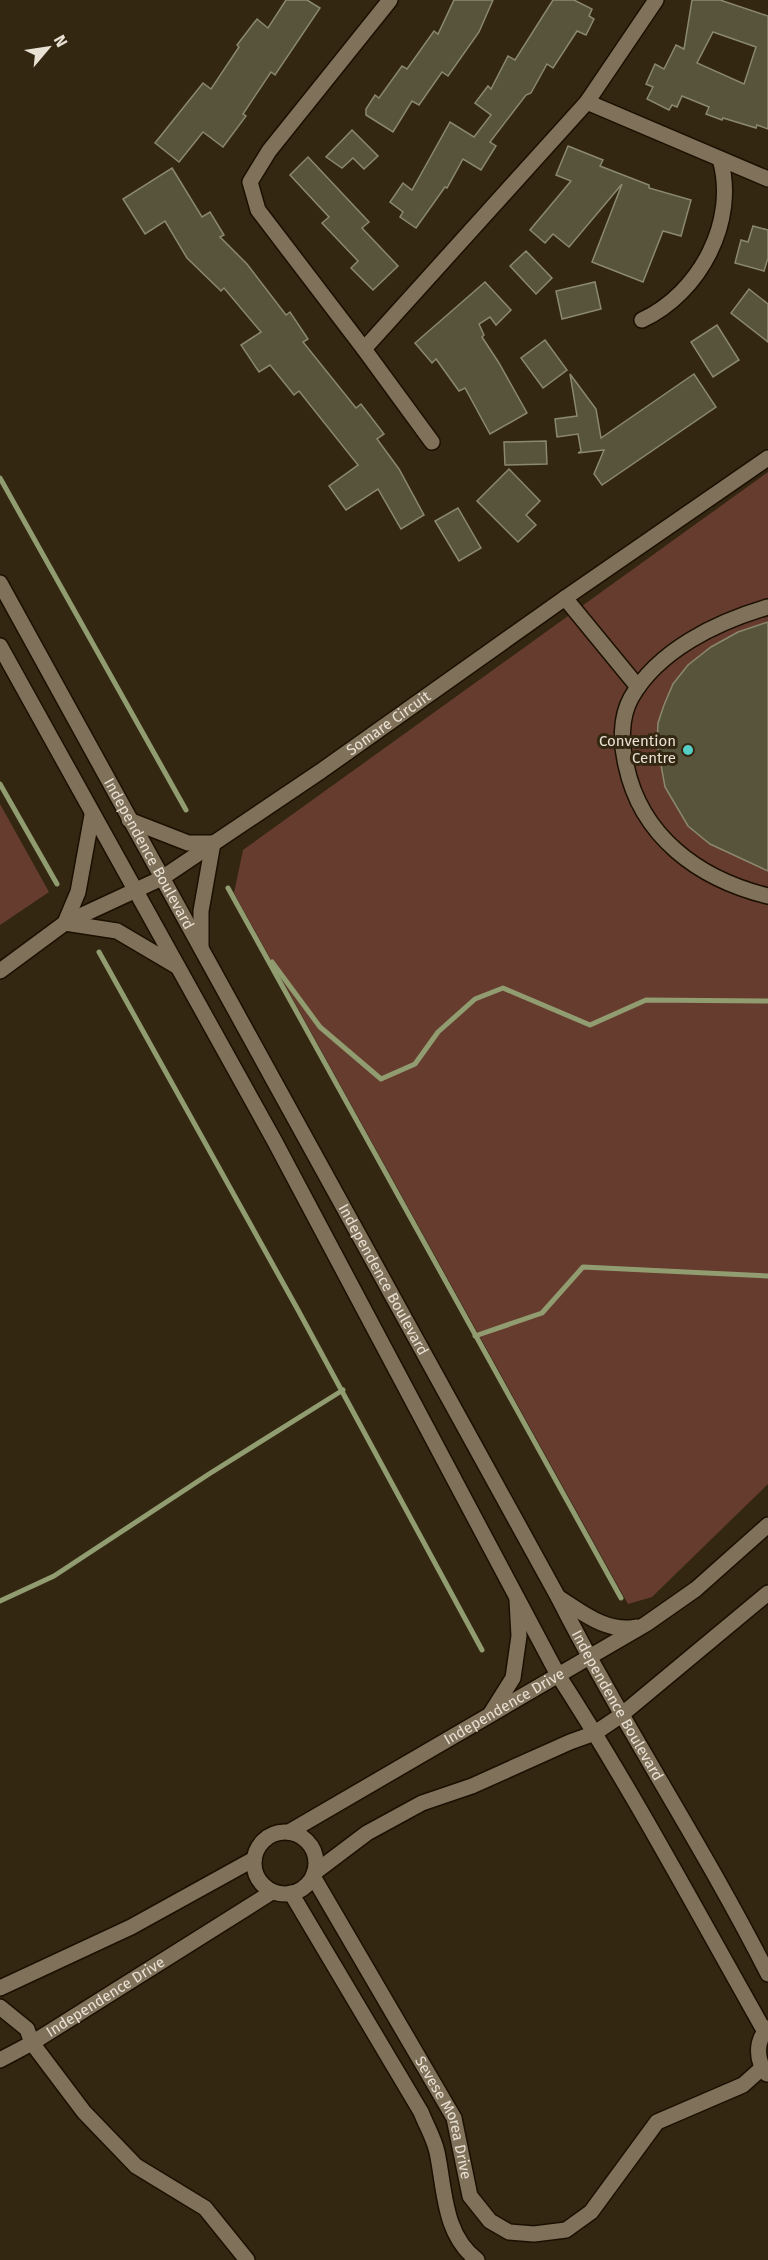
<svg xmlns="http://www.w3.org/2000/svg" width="768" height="2260" font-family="'Fira Sans',sans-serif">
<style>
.green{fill:#663c2f}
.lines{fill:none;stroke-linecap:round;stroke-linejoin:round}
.stream{stroke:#919d70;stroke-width:5}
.building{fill:#57543b;stroke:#8a886d;stroke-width:1.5;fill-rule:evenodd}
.minor-casing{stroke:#1b1000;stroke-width:18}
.minor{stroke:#80725a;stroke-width:15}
.poi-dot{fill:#55cec6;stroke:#332711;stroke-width:2}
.labels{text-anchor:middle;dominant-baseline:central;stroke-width:6;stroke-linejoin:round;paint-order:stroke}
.street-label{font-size:15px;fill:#e9e1d4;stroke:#332711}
.poi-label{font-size:15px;fill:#e9e1d4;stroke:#332711;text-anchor:end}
</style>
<rect width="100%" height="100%" fill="#332711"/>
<g class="green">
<polygon points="768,472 768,1484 652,1597 628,1604 234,893 243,850"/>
<polygon points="0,804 49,892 0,925"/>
</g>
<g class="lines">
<g class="stream">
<polyline points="0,478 186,810"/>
<polyline points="0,784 57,884"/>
<polyline points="228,888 621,1598"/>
<polyline points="99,952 298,1310 482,1650"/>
<polyline points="272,962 320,1027 381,1079 415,1064 438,1032 475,999 503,988 590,1025 646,1000 768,1001"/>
<polyline points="475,1336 542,1313 583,1267 768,1276"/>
<polyline points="0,1601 54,1576 209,1474 343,1390"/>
</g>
</g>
<g class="building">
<polygon points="286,0 307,0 320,8 275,75 271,72 243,114 246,116 223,147 203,132 179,162 155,143 203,83 211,89 239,47 237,45 257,19 268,28"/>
<polygon points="454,0 493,0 479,32 448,76 442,72 419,105 412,101 393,132 366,115 366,109 375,95 379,98 402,66 407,69 434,31 438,34"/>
<polygon points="553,0 574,0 592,9 589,16 594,19 586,35 577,31 553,68 547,64 531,93 526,95 490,142 496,146 481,170 463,159 447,188 445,187 416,228 400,217 403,212 390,202 403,183 412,190 450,122 474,137 491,115 475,103 488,86 491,89 508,56 515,60"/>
<path d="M 692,0 L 720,0 L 768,16 L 768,129 L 757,125 L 756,128 L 723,118 L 722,120 L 706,114 L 709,107 L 682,96 L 677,107 L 672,105 L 669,110 L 647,99 L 653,87 L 646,84 L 655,64 L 664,69 L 676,45 L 684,49 ZM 713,32 L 756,47 L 744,84 L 697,63 Z"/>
<polygon points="352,130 378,156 364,169 353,158 342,168 326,157"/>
<polygon points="568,146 603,160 600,166 649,185 649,188 691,200 681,236 663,231 643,282 592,262 622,184 569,247 553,234 545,243 530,230 571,181 556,175"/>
<polygon points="308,157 369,222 362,228 398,266 373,290 351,268 358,261 322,223 329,217 290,175"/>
<polygon points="172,168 202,217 210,212 224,235 220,237 247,264 286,315 290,312 308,339 303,342 356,408 361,404 384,434 377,439 399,469 424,515 401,529 378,489 346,510 329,486 358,465 299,391 294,395 270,365 259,372 241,345 261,332 224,288 221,291 187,258 165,221 145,234 123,199"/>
<polygon points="753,226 768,230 768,258 764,271 735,263 741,240 748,242"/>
<polygon points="526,251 552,278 536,294 510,266"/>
<polygon points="485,282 511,310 496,325 490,317 479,324 484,335 482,337 499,363 527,413 490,434 465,388 459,391 436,359 432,363 415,343"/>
<polygon points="595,282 601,309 562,319 556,291"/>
<polygon points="749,289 768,304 768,342 731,313"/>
<polygon points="717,325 739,360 713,377 691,342"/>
<polygon points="545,340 567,370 543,388 521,358"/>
<polygon points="570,374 596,409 601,438 694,374 716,407 602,485 594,474 604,450 578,453 581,451 578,434 557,437 555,419 577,416"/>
<polygon points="546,441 547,464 505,465 504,442"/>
<polygon points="509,469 540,501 526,515 536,525 518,542 477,501"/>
<polygon points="458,508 481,548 459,561 435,521"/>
<polygon points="768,622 768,871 710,844 688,826 665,787 657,743 658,723 664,705 673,684 688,665 711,647 738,632"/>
</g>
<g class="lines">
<g class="minor-casing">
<g id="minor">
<polyline points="390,0 269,151 250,182 258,210 364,349 432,442"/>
<polyline points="587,102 656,0"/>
<path d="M 642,320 C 700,293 738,221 720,159"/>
<polyline points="364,349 587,102 768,179"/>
<path id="s1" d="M 0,583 L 558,1597 C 623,1726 703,1845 768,1974"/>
<polyline points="565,598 638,687"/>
<path d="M 768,607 C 717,622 658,650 631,698 C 620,718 621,744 626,765 C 641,837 699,879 768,896"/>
<path d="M 0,646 L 274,1140 L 558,1675 C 633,1791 697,1912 765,2032"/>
<polyline points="129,820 188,843 213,843"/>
<polyline points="65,923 117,931 178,967"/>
<polyline points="65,923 78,892 92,815"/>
<polyline points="201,947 201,911 213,843"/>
<path id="s2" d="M 0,971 L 65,923 L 162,878 L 321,771 L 565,598 L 768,458"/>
<path d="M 558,1597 C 582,1612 606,1633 636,1627"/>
<polyline points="491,1713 513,1678 519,1636 517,1600"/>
<path id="s3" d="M 289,1832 L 646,1624 L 696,1589 L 768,1525"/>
<circle cx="285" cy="1863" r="31"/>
<polyline points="314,1873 367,1833 422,1803 472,1786 570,1742 595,1733 620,1716 768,1593"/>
<path id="s4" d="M 314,1878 L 454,2118 L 470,2196 L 490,2221 L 509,2232 L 534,2234 L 566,2230 L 591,2212 L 657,2122 L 743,2085 L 762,2068"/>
<path d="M 291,1893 L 421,2112 C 426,2125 434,2138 437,2152 C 445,2189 443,2234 477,2260"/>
<polyline points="0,1988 131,1927 254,1859"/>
<polyline points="0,2007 27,2029 32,2043 84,2112 136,2166 205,2208 247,2260"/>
<path id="s5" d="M 0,2060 L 32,2043 L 272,1892"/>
<path d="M 767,2074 C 756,2061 755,2041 768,2028"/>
</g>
</g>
<use href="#minor" class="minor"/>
</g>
<circle class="poi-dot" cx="688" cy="750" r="6"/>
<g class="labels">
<g class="street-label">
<text stroke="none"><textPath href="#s2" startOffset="462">Somare Circuit</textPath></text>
<text stroke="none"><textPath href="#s1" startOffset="309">Independence Boulevard</textPath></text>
<text stroke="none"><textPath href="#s1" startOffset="795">Independence Boulevard</textPath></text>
<text stroke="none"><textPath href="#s1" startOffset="1281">Independence Boulevard</textPath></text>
<text stroke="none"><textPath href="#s3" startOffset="249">Independence Drive</textPath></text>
<text stroke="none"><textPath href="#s5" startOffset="123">Independence Drive</textPath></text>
<text stroke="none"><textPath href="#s4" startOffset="274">Sevese Morea Drive</textPath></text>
</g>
<g class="poi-label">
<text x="676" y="741">Convention<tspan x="676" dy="17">Centre</tspan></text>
</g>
</g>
<g transform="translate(48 48) rotate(61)" stroke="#332711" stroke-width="4.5" paint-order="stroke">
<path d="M0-4.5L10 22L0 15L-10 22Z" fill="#e9e1d4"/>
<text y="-9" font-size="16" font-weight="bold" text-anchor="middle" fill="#e9e1d4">N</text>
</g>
</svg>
